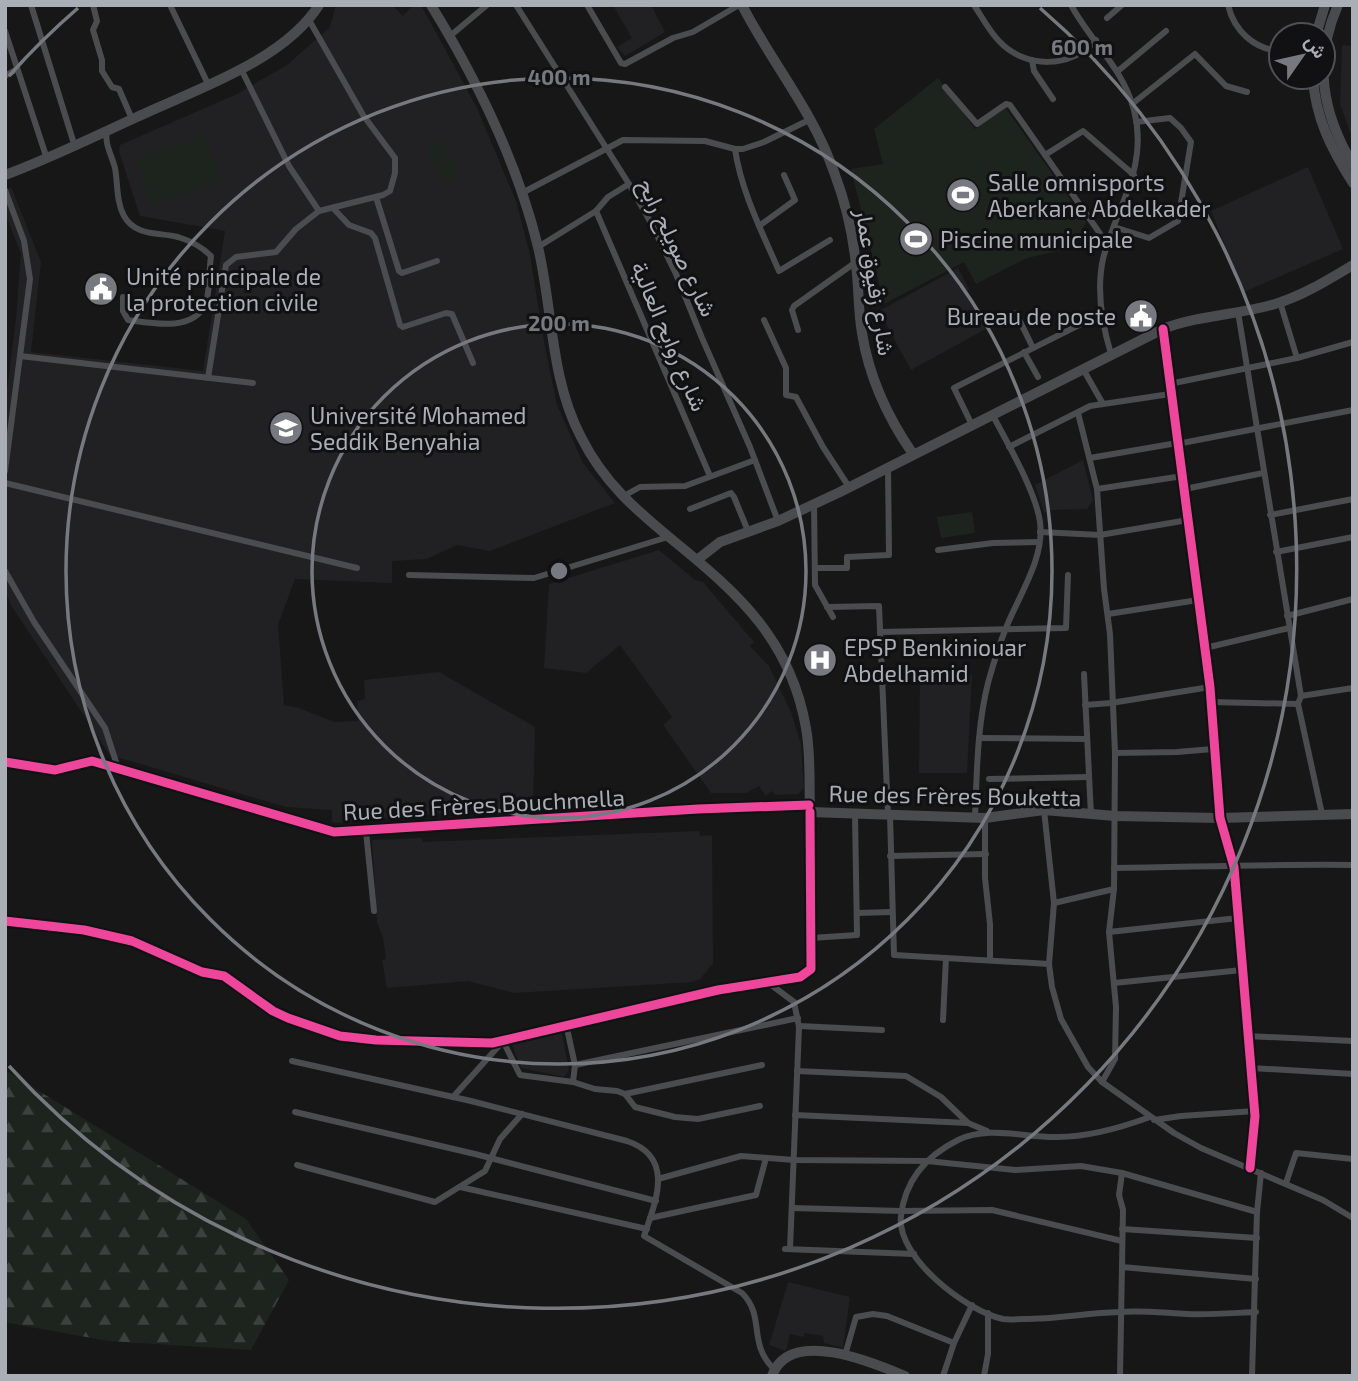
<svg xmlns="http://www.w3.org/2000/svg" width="1358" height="1381" font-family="'Exo 2',Vazirmatn,sans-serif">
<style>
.built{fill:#212123}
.forest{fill:url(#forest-firs)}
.pitch{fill:#1d241e}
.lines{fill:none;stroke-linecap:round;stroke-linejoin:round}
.minor{stroke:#4b4c50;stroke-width:6}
.secondary{stroke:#4a4b4e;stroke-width:10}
.cycleway-casing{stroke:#111113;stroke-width:13}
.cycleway{stroke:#ed469a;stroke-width:9}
.ring{fill:none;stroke:#76797f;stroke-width:3.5}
.labels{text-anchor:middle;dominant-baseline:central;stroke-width:6;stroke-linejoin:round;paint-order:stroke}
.poi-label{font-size:23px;fill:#a9aeb7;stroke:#111113;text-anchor:start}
.street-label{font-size:23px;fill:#a9aeb7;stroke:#111113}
.centre{fill:#76797f;stroke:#111113;stroke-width:3.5}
.ring-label{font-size:21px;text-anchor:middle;font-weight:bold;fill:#76797f;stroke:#111113;stroke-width:6;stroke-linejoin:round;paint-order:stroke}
</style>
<defs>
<pattern id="forest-firs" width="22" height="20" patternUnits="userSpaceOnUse" patternTransform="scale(1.75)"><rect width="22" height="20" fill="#1d241e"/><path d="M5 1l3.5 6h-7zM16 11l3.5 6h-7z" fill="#3b413c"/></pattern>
</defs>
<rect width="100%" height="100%" fill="#171717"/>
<g class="built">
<polygon points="338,5 392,5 403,16 413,5 421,5 477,108 516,201 530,255 544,342 557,405 583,463 615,503 490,551 457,545 427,559 392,561 392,583 295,579 278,625 284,705 299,708 334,722 358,721 357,701 365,699 364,680 439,672 535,727 533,805 336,823 332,822 332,810 286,807 110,755 12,607 5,591 5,405 16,319 21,254 5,213 5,190 11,187 41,262 31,352 203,371 225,231 140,216 119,152 120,145 235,95 287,65 330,27 335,8"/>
<polygon points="613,5 651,5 665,32 625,56 617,47 632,38"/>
<polygon points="1342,45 1353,46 1353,140 1340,104"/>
<polygon points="1308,167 1343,249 1244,292 1211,211"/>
<polygon points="958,268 969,289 966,292 986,329 911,370 879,311"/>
<polygon points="1083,460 1093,500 1087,509 1051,510 1044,513 1035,485"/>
<polygon points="659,550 695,580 703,582 754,642 750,646 769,666 791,712 801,744 804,788 798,794 775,795 772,791 766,796 759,786 746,793 711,793 663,725 672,717 620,645 586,673 544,668 549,584"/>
<polygon points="972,675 967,773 919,773 920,676"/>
<polygon points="699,831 700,836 712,835 713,964 700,979 692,982 514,993 468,981 387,988 382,960 386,959 383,938 377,923 372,840 422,838 423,842"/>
<polygon points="561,1029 569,1070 564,1077 521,1068 512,1045"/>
<polygon points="788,1282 850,1297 843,1348 824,1343 823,1336 805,1333 804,1337 790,1334 786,1351 769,1345"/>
</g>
<polygon class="forest" points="5,1070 246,1219 289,1280 251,1350 108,1341 9,1323 5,1319"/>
<g class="pitch">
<polygon points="938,78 975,129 1005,107 1086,222 1075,247 1027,258 976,284 964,262 884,304 851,169 883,164 874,129"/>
<polygon points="204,135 221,180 152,206 135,160"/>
<polygon points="442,139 459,176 444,184 426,146"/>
<polygon points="972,512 975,533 941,538 937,517"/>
</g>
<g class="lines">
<g class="minor">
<polyline points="31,5 75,147"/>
<polyline points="93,5 97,21 93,30 102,60 102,71 112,87 119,89 132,119"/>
<polyline points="170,5 209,86"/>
<polyline points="516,5 629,184 651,223 676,274 702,338 750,447 778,521"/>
<polyline points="587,5 621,63 625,64 673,38 693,32 739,5"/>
<path d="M 974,5 C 982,17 989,31 999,41 C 1025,69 1071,69 1096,40"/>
<path d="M 1071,5 C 1091,42 1123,68 1134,110 C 1149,169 1116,206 1103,259 C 1096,291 1102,324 1111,354"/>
<path d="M 1228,5 C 1234,31 1255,50 1281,51"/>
<polyline points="1107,18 1122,5"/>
<polyline points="309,20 363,115 395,158 395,173 390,191 383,195 319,211"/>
<polyline points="5,31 47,159"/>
<polyline points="450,36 487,5"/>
<polyline points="1032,60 1034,71 1053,99"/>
<polyline points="1118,71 1166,31"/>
<polyline points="5,76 17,69"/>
<polyline points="945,87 977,124 1006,104 1010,105 1108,245"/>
<polyline points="1132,104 1195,54 1226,86 1247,92"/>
<path d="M 107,131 C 104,143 112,156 115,168 C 118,184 116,201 124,216 C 136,237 159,232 178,237 C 191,241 201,246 211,256 C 209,268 210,296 205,305 C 192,332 151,323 128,320 L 123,311 L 123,297"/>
<path d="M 735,149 C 741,191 762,232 779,271 L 830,240"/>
<polyline points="1045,155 1083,131 1134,175"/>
<polyline points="5,190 24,241 30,279 5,471"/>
<polyline points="522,193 623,140 705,141 735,149 743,149 764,142 811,119"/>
<polyline points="376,197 399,271 402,273 437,261"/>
<polyline points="333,208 349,225 371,233 375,238 400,325 403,327 446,313 452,314 473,363"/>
<polyline points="596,211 710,476"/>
<polyline points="759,226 795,200 784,175"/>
<polyline points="1114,227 1149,238 1178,221 1191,142 1181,128 1170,118 1136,122"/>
<polyline points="538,247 596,211 608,197 629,184"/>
<polyline points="1280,302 1297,358"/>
<polyline points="1238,312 1301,696 1298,704 1322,814"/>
<polyline points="1016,313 1033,348"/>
<polyline points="764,320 786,368 786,395 796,397 823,447 849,487"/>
<polyline points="1163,329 1210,687 1220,818 1234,867 1255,1116 1250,1168"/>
<polyline points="798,330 792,310 794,306 856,262"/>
<polyline points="1024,352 1038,377"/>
<polyline points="20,356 253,383"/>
<polyline points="1083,369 1103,404"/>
<polyline points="208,378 226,265 236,257 276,252 296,229 319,211 289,166 241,69"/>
<polyline points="1169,384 1297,358 1353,342"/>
<polyline points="1078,413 1097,489 1104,589 1110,634 1115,753 1114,889 1109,932 1116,1007 1115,1059 1102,1082"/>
<polyline points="972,425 954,388 1081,324 1102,315"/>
<polyline points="1177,444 1353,410"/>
<polyline points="1009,447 1090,406 1170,394"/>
<polyline points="1090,458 1177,443"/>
<polyline points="5,483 357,568"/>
<polyline points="1097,489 1183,476"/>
<polyline points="1185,489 1263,473"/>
<polyline points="622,497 640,487 685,486 755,460"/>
<polyline points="814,503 815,585 833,617"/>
<polyline points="690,509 731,493 734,497 748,531"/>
<polyline points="1270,515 1353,499"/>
<polyline points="1040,532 1100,535 1188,520"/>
<polyline points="938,550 993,543 1039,542"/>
<polyline points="1276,552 1353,537"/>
<polyline points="815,568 847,568 847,557 889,555 888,467"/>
<polyline points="5,571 34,622 105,728 118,768"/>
<polyline points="409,575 534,578 668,537"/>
<polyline points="827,607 879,606 888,815"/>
<polyline points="1108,614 1198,600"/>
<polyline points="1287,616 1353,599"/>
<polyline points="880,632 1066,628 1068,575"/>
<polyline points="1205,648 1289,628"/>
<polyline points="1084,674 1091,815"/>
<polyline points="1301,696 1353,688"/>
<polyline points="1211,702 1298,704"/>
<polyline points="1085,705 1111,703 1210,687"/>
<polyline points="979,738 1087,739"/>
<polyline points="1115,753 1177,752 1213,749"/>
<polyline points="5,762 55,770 92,761 334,832 698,809 809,805"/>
<polyline points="989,779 1089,777"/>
<polyline points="1044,810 1054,903 1049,964 1052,987 1061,1019 1088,1067 1102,1082 1174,1133 1201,1148 1323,1200 1353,1218"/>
<polyline points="890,815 894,955 1049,964"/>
<path d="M 975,816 C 977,772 977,727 988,683 C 993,665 999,645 1006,628 C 1019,595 1045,558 1040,522 C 1036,492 1007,442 992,414"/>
<polyline points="985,818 985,878 990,924 990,960"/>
<polyline points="366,831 374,911"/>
<polyline points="890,856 986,854"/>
<path d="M 1114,868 C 1194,867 1273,864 1353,865"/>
<polyline points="1054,903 1114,889"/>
<polyline points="857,913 892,912"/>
<polyline points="5,921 84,930 132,941 202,972 224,976 273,1011 288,1018 340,1036 376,1040 492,1043 718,990 800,977 811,969 810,812"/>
<polyline points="1109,932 1238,918"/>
<polyline points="811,938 857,935 855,814"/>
<polyline points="766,981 794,1002 799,1027 790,1249"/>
<polyline points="1114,983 1242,970"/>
<polyline points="943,1020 946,958"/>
<polyline points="566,1024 575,1065 573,1082"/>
<polyline points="799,1026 882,1030"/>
<polyline points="1247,1036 1353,1041"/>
<polyline points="505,1039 506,1047 520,1075 573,1082 595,1089 617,1091 625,1094 635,1107 675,1117 698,1119 760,1106"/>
<path d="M 292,1061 L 471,1101 L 627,1141 C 675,1157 656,1201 644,1236 L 742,1293 C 766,1317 747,1343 774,1369"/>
<polyline points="575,1065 798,1018"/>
<polyline points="1251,1068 1353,1074"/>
<polyline points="797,1071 906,1076 941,1097 968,1123 987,1131"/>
<polyline points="625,1094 762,1065"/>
<polyline points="453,1097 505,1039"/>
<polyline points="295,1112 475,1154 656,1201"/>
<polyline points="795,1115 968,1123"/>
<path d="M 1150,1117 C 1120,1128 1089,1137 1058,1137 C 1026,1138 988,1125 958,1140 C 926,1156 905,1180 901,1216 C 896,1257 966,1311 1003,1319 C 1009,1320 1017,1319 1024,1319 C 1056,1319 1087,1313 1119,1312 C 1141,1310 1165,1313 1187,1314 C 1210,1315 1233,1313 1256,1312"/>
<polyline points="1154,1120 1181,1116 1255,1111"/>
<polyline points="297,1165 435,1202 485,1171 500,1139 522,1114"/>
<polyline points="658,1179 741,1156 794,1160 927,1161 1015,1170 1081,1166 1122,1173 1257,1212"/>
<polyline points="1286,1183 1296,1153 1353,1159"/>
<polyline points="460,1187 647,1229"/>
<polyline points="792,1208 902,1211 992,1210 1122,1241"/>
<polyline points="650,1218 756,1195 766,1158"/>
<polyline points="1122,1229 1257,1238"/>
<polyline points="785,1249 914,1254"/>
<polyline points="1122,1267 1256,1279"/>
<polyline points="845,1355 856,1317 873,1314 887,1316 954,1343"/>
<polyline points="943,1376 954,1343 972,1305"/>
<polyline points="984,1376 988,1354 988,1313"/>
<polyline points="1120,1376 1123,1210 1119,1195 1122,1173"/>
<polyline points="1252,1376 1257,1212 1261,1173"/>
</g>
<g class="secondary">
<path d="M 431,5 C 477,80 517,161 538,247 C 553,310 550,378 581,437 C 604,483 636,510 675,542 C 740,595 791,641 806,728 C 811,755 809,784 810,812 L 985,818 L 1044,810 L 1115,816 L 1220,818 L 1353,814"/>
<path d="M 742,5 C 771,62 813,111 834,172 C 845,201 853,234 856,265 C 859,287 858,311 862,333 C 869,377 888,418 913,454"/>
<path d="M 1338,5 C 1313,62 1322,113 1353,165"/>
<polyline points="1316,35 1325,5"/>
<path d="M 1313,77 C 1315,118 1332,150 1353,183"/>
<path d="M 5,175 C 51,158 93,137 137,117 C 194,90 284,61 319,5"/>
<path d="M 697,560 L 720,542 L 778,521 L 840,492 L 1163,329 C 1199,315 1238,315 1275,304 C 1302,296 1328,280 1353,265"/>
<path d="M 772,1376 C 789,1327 872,1362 905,1376"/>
</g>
<g class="cycleway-casing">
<g id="cycleway">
<polyline points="1163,329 1210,687 1220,818 1234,867 1255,1116 1250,1168"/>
<polyline points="5,762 55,770 92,761 334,832 698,809 809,805"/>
<polyline points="5,921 84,930 132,941 202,972 224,976 273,1011 288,1018 340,1036 376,1040 492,1043 718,990 800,977 811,969 810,812"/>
</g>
</g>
<use href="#cycleway" class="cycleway"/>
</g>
<g class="ring">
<circle cx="559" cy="571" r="247"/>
<circle cx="559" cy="571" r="493"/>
<path d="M9 76A740 740 0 0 1 78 8M1040 8A740 740 0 1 1 9 1066"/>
</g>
<defs>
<g id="stadium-disc" transform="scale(1.75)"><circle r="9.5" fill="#76797f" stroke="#111113"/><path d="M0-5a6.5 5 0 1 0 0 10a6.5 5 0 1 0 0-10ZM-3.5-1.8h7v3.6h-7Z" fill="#fff"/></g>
<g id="civic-disc" transform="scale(1.75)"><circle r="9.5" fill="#76797f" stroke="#111113"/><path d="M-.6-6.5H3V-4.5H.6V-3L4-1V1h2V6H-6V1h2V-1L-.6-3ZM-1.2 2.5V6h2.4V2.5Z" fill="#fff"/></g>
<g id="university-disc" transform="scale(1.75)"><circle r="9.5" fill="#76797f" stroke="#111113"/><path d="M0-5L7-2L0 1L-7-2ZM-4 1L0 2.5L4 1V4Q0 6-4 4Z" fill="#fff"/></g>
<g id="hospital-disc" transform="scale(1.75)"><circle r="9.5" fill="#76797f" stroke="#111113"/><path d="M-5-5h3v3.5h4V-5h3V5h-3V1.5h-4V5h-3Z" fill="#fff"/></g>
</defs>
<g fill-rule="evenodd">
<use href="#stadium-disc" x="963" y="195"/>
<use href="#stadium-disc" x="916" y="239"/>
<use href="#civic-disc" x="101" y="289"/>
<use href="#civic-disc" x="1141" y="316"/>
<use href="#university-disc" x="286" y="428"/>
<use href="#hospital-disc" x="820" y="660"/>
</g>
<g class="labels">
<g class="poi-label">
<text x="988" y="182">Salle omnisports<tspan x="988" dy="26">Aberkane Abdelkader</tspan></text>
<text x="940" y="239">Piscine municipale</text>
<text x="126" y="276">Unité principale de<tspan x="126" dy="26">la protection civile</tspan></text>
<text x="1116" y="316" text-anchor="end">Bureau de poste</text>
<text x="310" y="415">Université Mohamed<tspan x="310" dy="26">Seddik Benyahia</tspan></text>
<text x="844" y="647">EPSP Benkiniouar<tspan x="844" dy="26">Abdelhamid</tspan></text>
</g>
<g class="street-label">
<text transform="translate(678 247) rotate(64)">شارع صويلح رابح</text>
<text transform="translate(876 282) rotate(81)">شارع زقيوق عمار</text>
<text transform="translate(670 336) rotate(67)">شارع روابح العالية</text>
<text transform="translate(955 795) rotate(1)">Rue des Frères Bouketta</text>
<text transform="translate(484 804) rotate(-3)">Rue des Frères Bouchmella</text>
</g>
</g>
<circle cx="559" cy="571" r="10" class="centre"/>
<g class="ring-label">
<text x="1082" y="55">600 m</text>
<text x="559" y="85">400 m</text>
<text x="559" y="331">200 m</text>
</g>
<rect width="1358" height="1381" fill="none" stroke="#a9aeb7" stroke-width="14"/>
<g transform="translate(1302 56) rotate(56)"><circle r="33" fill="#111113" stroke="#4e5055" stroke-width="2"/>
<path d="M0-5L12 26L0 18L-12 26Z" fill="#76797f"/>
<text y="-10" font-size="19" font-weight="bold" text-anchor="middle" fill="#a9aeb7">ش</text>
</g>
</svg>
